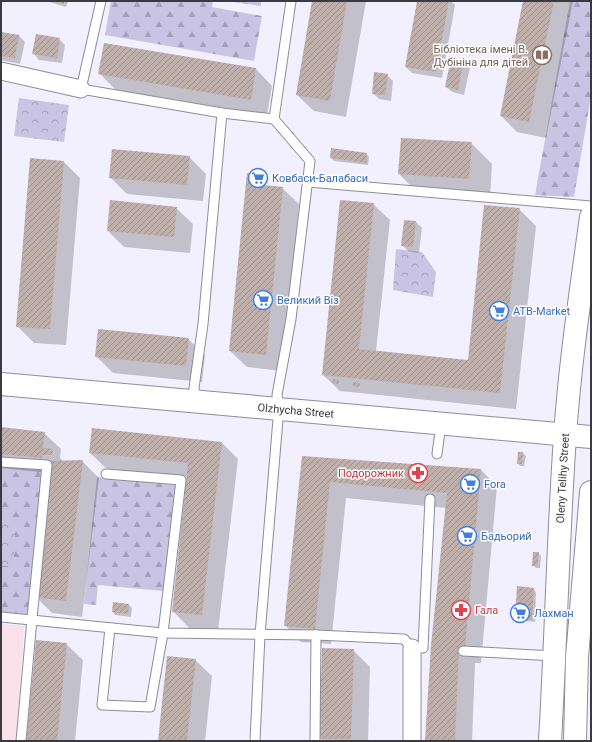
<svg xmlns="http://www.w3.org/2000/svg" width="592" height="742" font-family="Roboto,sans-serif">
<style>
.education{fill:#fae0e8}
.forest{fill:url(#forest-firs)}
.park{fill:url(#park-crowns)}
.shadow{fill:#0003}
.building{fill:url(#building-hatch)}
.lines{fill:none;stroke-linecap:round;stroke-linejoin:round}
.lane-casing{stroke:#8e8c99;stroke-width:11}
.street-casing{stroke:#8e8c99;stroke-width:19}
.secondary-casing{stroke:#8e8c99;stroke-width:24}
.primary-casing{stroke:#8e8c99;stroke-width:24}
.lane{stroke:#fff;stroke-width:9}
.street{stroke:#fff;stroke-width:17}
.secondary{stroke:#fff;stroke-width:22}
.primary{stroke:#fff;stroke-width:22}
.labels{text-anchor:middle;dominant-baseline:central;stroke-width:3;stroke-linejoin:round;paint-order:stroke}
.education-label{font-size:11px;fill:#785e54;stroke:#fff;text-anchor:end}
.shop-label{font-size:11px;fill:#366cbe;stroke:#fff;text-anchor:start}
.street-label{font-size:11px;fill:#3b3a40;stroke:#fff}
.health-label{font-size:11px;fill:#be3a42;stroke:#fff;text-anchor:end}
</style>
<defs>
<pattern id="forest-firs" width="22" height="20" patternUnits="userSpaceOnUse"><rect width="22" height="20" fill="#c9c4e4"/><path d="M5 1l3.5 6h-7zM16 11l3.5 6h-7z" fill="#a4a0ba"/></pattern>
<pattern id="park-crowns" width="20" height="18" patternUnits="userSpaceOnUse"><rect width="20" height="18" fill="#c9c4e4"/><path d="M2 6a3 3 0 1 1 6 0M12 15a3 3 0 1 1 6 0" fill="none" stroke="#a4a0ba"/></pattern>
<pattern id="building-hatch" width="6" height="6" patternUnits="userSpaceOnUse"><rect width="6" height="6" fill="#c0b0ac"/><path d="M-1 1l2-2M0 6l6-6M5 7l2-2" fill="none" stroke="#9d908d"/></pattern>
</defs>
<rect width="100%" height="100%" fill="#f2f0fe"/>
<polygon class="education" points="1,624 24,626 16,741 1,741"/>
<g class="forest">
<polygon points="111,1 213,1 212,7 262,16 254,61 105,35"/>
<polygon points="570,1 591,1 591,96 574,197 535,195"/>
<polygon points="1,466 45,470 29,616 1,613"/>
<polygon points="97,477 176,485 163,591 98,585 96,605 84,604"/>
</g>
<g class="park">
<polygon points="226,1 261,1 261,6"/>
<polygon points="19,98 69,105 64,142 14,136"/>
<polygon points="396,249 422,252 436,272 433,297 393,290"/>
<polygon points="1,521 16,522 13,566 1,566"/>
</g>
<g class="shadow">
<polygon points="46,1 68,1 66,7"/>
<polygon points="313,1 366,1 346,117 314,111 297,95"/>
<polygon points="418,1 451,1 455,5 442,78 412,73 406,67"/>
<polygon points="524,1 573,1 546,138 517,132 501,116"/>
<polygon points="1,33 19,36 25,42 20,64 1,60"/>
<polygon points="59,39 65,45 62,63 39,60 34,54"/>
<polygon points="452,59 464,61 470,67 464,95 452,92 446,87"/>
<polygon points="256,69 272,86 267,115 116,90 100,74"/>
<polygon points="387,75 393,81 391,101 379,99 373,93"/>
<polygon points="471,143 492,164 490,199 420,195 399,174"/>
<polygon points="366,154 369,157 368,165 334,161 331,158"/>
<polygon points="189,157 206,174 203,201 127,194 110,177"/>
<polygon points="64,162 80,178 66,345 34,343 17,326"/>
<polygon points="263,176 266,178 265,186 282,188 299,204 282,371 247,367 230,351"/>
<polygon points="373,204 390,220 376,351 469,361 519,209 536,226 516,409 340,391 323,375"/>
<polygon points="176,208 193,224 190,253 124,247 108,231"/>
<polygon points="416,222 422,228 419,253 408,251 402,245"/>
<polygon points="188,339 205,355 202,382 113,373 96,356"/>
<polygon points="1,428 44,433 61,449 60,458 64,462 82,461 99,478 82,617 52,613 35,596 48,473 1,468"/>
<polygon points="221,442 238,459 218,631 189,628 173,611 188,477 107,469 90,453"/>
<polygon points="519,453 523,453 526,456 524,466 520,466 518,463"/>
<polygon points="303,457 481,470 497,486 481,663 475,663 472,741 426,741 446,508 346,498 331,644 301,642 285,625"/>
<polygon points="538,553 541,556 540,568 536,568 533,565"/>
<polygon points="533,589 536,592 535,622 519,620 516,617"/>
<polygon points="114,603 129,605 132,608 131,617 115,615 113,612"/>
<polygon points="66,644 83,660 75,741 27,741"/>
<polygon points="353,650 370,667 368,741 323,741 320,738"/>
<polygon points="195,660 212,676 205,741 159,741"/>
</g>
<g class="building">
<polygon points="51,1 65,1 64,4"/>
<polygon points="312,1 347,1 330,101 296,95"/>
<polygon points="417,1 449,1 436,72 405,67"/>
<polygon points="523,1 554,1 529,122 500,116"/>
<polygon points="1,32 19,35 15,58 1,56"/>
<polygon points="36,34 60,38 57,58 32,54"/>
<polygon points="104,43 256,68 251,100 98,74"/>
<polygon points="451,58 464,60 458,90 445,87"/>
<polygon points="374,72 388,74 385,95 372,94"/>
<polygon points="401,138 472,142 469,179 398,174"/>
<polygon points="331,148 367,153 366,163 330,158"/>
<polygon points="112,149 190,156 187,185 109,178"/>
<polygon points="30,158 64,161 50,329 16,327"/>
<polygon points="247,173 264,175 263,185 283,187 266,355 229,351"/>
<polygon points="110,200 177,207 174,237 107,231"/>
<polygon points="340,200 374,203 359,349 468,360 484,205 520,208 500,393 322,375"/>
<polygon points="404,220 416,221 413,247 401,246"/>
<polygon points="98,329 189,338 186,366 95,357"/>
<polygon points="333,379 339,380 339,384 332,383"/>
<polygon points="353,382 360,383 359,387 353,386"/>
<polygon points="1,427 45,432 43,448 53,449 52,455 42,455 42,458 1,454"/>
<polygon points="92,428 222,442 202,615 172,612 188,463 89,453"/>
<polygon points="518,452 523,452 522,464 517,464"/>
<polygon points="302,456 481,469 465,647 459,647 455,741 425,741 431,645 447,493 330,482 315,629 284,626"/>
<polygon points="83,460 66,601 34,597 48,461"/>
<polygon points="533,552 539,552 537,566 532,566"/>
<polygon points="517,586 534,588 532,620 515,618"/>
<polygon points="113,602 129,604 128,614 112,612"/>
<polygon points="36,640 67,643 57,741 26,741"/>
<polygon points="322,648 354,649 351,739 319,739"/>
<polygon points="167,656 196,659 187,741 158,741"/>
</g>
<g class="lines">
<g class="lane-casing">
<g id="lane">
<polyline points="101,1 81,89 222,113 274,119"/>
<polyline points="308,182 591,206"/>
<polyline points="196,402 194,388 203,324 222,113"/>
<polyline points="437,454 441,424"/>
<polyline points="1,462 47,465 32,619 21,741"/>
<polyline points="106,474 181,480 163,633 150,707 102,705 110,628"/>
<polyline points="1,617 163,633 316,635 404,639 412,648 423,648 430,499"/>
<polyline points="463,651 555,656"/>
<polyline points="255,741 260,635 277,431 279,409 277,395 291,319 310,161 274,119 291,1"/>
<polyline points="315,741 316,635"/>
</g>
</g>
<g class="street-casing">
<g id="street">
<polyline points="1,71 81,89"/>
<polyline points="412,648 412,741"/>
</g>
</g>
<g class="secondary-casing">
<g id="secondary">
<path id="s1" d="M 1,384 L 591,437"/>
</g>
</g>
<g class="primary-casing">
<g id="primary">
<path id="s2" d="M 550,741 C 556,639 558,538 565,436 C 570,362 581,290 591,217"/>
<polyline points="575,741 577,657 591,492"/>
</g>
</g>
<use href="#lane" class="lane"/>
<use href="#street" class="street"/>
<use href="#secondary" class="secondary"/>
<use href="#primary" class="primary"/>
</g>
<defs>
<g id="library-ring" transform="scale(1)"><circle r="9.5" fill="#fff" stroke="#8d6e63" stroke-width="1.5"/><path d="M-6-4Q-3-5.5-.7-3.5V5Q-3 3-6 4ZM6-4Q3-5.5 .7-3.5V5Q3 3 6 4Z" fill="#8d6e63"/></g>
<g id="supermarket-ring" transform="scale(1)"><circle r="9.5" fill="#fff" stroke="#3f7fe0" stroke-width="1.5"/><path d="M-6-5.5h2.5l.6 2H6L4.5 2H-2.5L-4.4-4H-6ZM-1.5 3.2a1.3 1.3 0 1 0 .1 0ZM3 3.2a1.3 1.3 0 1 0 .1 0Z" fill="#3f7fe0"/></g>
<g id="pharmacy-ring" transform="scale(1)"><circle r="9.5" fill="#fff" stroke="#e0444e" stroke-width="1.5"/><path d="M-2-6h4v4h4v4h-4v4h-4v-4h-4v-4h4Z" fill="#e0444e"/></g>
</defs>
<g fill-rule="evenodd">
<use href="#library-ring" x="542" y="55"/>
<use href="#supermarket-ring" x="258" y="178"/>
<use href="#supermarket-ring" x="263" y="300"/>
<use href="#supermarket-ring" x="499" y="311"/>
<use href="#pharmacy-ring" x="418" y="473"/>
<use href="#supermarket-ring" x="470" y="484"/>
<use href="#supermarket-ring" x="467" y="536"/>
<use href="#pharmacy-ring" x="461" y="610"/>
<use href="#supermarket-ring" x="520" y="613"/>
</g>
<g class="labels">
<g class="education-label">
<text x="528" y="49">Бібліотека імені В.<tspan x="528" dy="13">Дубініна для дітей</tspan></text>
</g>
<g class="shop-label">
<text x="272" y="178">Ковбаси-Балабаси</text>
<text x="277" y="300">Великий Віз</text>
<text x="513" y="311">ATB-Market</text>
<text x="484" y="484">Fora</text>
<text x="481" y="536">Бадьорий</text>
<text x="534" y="613">Лахман</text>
</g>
<g class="street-label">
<text stroke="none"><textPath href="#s1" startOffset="296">Olzhycha Street</textPath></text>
<text stroke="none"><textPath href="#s2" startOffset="263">Oleny Telihy Street</textPath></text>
</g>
<g class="health-label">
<text x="404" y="473">Подорожник</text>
<text x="475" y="610" text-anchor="start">Гала</text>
</g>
</g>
<rect width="592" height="742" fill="none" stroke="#3b3a40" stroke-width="4"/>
</svg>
